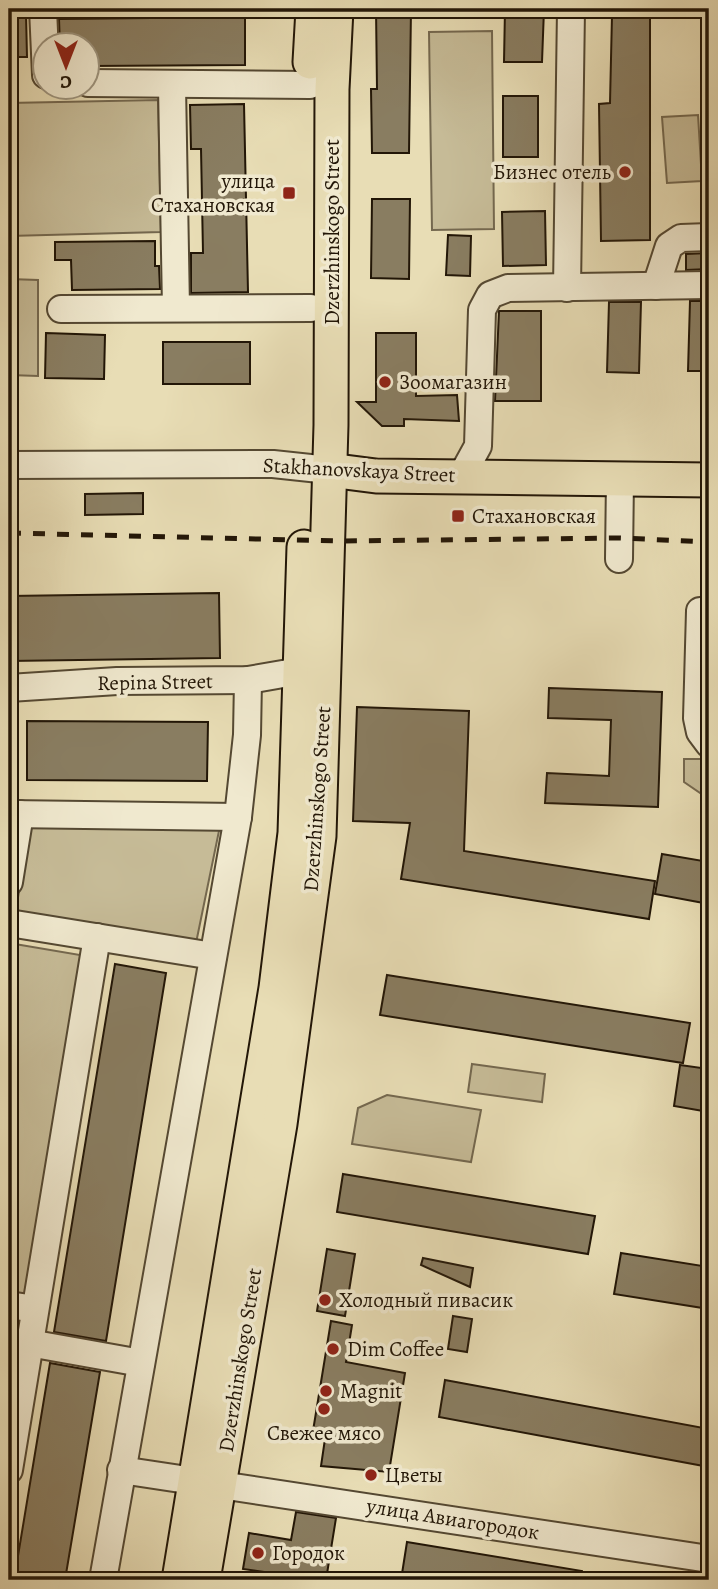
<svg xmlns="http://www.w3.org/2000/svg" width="718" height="1589" font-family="Alegreya,serif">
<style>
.green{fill:#c6bb97;stroke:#74684f;stroke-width:2}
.building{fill:#897d61;stroke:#221607;stroke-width:2}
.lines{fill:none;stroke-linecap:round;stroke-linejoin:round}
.minor-casing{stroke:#544832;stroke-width:30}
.major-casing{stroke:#221607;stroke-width:37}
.minor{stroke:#f0e9cf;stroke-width:26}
.major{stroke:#e8ddb5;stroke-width:33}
.rail{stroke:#221607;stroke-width:5;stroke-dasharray:12 12;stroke-linecap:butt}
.poi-dot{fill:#8f2418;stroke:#f0e9cf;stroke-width:2.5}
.labels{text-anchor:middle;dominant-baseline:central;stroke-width:7;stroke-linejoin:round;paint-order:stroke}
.poi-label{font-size:21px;fill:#221607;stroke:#f0e9cf;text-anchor:start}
.street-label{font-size:21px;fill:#221607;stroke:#f0e9cf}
</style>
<rect width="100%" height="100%" fill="#e8ddb5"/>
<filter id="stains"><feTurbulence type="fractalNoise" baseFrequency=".00286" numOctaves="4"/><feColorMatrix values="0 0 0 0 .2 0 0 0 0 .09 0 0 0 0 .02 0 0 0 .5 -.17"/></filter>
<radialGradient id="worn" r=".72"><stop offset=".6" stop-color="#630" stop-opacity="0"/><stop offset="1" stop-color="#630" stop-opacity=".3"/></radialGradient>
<g class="green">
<polygon points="492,31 494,229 432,230 429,32"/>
<polygon points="158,100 161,232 9,236 9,103"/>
<polygon points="698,115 702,181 667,183 662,117"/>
<polygon points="9,279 38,280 38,376 9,375"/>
<polygon points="684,759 709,759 709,799 684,782"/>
<polygon points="220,826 196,943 15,913 31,828"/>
<polygon points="9,943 86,956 27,1296 9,1293"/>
<polygon points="472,1064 545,1074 542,1102 468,1092"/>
<polygon points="387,1095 481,1110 471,1162 352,1144 358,1108"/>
</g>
<g class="building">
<polygon points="376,9 411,9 409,153 372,153 371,89 377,89"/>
<polygon points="505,9 544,9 542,62 504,62"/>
<polygon points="9,14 26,14 27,57 9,57"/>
<polygon points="612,15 650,16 650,240 601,241 599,104 610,103"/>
<polygon points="245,17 245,65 88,66 88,46 60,46 59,19"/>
<rect x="503" y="96" width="35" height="61"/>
<polygon points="244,104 248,292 191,293 191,253 203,253 201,149 191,149 190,105"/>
<polygon points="372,199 410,199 409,279 371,278"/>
<polygon points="545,211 546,265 503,266 502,212"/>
<polygon points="448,235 471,236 470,276 446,275"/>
<polygon points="155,241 155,266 159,266 160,289 72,290 71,260 55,260 55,242"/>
<polygon points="709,253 709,269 686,270 686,254"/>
<polygon points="690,301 709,301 709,371 688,371"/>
<polygon points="609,302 641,302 639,373 607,372"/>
<polygon points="499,311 541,311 541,401 495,401"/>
<polygon points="46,333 105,335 104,379 45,378"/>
<polygon points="376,333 416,333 416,396 457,395 459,421 404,419 404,426 382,426 357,402 376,402"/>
<rect x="163" y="342" width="87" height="42"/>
<polygon points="143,493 143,514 85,515 85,494"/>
<polygon points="219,593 220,658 9,661 9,596"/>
<polygon points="549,688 662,692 658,807 545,803 547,773 609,776 611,720 548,718"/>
<polygon points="357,707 469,711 464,851 655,881 649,919 401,879 410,823 353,821"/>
<polygon points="27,721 208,722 207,781 27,780"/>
<polygon points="662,854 709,862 709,904 655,894"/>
<polygon points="115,964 166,973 106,1341 54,1332"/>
<polygon points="387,975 690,1023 683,1063 380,1015"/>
<polygon points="680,1065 709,1069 709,1112 674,1106"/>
<polygon points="343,1174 595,1216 588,1254 337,1212"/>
<polygon points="327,1249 355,1254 345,1316 317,1311"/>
<polygon points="621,1253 709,1267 709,1309 614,1294"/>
<polygon points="423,1258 473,1268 470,1287 421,1265"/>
<polygon points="453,1316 472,1319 467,1352 448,1349"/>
<polygon points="331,1321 352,1325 346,1362 405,1373 389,1472 321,1466 325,1439 312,1437"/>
<polygon points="50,1363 100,1372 65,1580 14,1580"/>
<polygon points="445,1380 709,1429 709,1467 439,1417"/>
<polygon points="296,1512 336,1518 326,1580 285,1580 286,1575 243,1569 249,1533 291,1540"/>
<polygon points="407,1542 582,1571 582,1580 401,1580"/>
</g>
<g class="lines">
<g class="minor-casing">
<g id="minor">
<polyline points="43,9 46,75"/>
<polyline points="88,83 310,85"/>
<polyline points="172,86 176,308"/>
<polyline points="656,286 669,246 681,238 709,237"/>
<polyline points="567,288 571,9"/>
<polyline points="61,309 311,308"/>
<polyline points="9,465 273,464 329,470"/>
<polyline points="461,477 478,446 482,310 490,295 508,288 709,285"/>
<polyline points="619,559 620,478"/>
<polyline points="709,612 700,611 697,718 700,732 709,744"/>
<polyline points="9,688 117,681 248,680 300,671"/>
<polyline points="9,814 238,817"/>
<polyline points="9,882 20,814"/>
<polyline points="9,923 213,956"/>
<polyline points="9,1305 35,1309"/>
<polyline points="29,1343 141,1363"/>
<polyline points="9,1470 97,937"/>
<polyline points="121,1470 709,1559"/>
<polyline points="103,1580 238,817 247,735 248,680"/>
</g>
</g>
<g class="major-casing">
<g id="major">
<polyline points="310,62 313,9"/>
<polyline points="329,470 376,476 709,480"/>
<polyline points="179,1580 276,988 295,833 304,547"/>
<polyline points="203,1580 280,1124 319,836 331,425 332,89 336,9"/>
</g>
</g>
<use href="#minor" class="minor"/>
<use href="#major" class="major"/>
<polyline class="rail" points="9,533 340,541 620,538 709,542"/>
</g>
<g class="poi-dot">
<circle cx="625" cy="172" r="7"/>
<rect x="282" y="186" width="14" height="14" rx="3.5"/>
<circle cx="385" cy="382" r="7"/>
<rect x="451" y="509" width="14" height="14" rx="3.5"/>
<circle cx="325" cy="1300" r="7"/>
<circle cx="333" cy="1349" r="7"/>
<circle cx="326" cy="1391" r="7"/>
<circle cx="324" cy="1409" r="7"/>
<circle cx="371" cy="1475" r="7"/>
<circle cx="258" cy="1553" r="7"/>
</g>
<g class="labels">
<g class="poi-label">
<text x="611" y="172" text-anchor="end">Бизнес отель</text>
<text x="275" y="181" text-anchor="end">улица<tspan x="275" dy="24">Стахановская</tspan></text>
<text x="399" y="382">Зоомагазин</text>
<text x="472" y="516">Стахановская</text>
<text x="339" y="1300">Холодный пивасик</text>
<text x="347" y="1349">Dim Coffee</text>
<text x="340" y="1391">Magnit</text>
<text x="324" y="1433" text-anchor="middle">Свежее мясо</text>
<text x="385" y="1475">Цветы</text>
<text x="272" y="1553">Городок</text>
</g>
<g class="street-label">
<text transform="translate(332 232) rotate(-90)">Dzerzhinskogo Street</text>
<text transform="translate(359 470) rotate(3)">Stakhanovskaya Street</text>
<text transform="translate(155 682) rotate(-1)">Repina Street</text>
<text transform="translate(317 799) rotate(-86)">Dzerzhinskogo Street</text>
<text transform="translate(240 1360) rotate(-81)">Dzerzhinskogo Street</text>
<text transform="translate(453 1519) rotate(9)">улица Авиагородок</text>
</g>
</g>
<rect width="718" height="1589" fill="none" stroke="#e8ddb5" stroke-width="35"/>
<rect x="10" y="10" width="697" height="1568" fill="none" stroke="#221607" stroke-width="3.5"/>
<rect x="18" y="18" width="683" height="1554" fill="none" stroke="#221607" stroke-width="2"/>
<g transform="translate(66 66) rotate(180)"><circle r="33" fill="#f0e9cf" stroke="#9e957f" stroke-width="2"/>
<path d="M0-5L12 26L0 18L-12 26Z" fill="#8f2418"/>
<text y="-10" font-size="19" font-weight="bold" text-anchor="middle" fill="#221607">С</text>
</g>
<rect width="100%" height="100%" filter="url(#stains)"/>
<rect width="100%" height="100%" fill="url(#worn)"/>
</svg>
